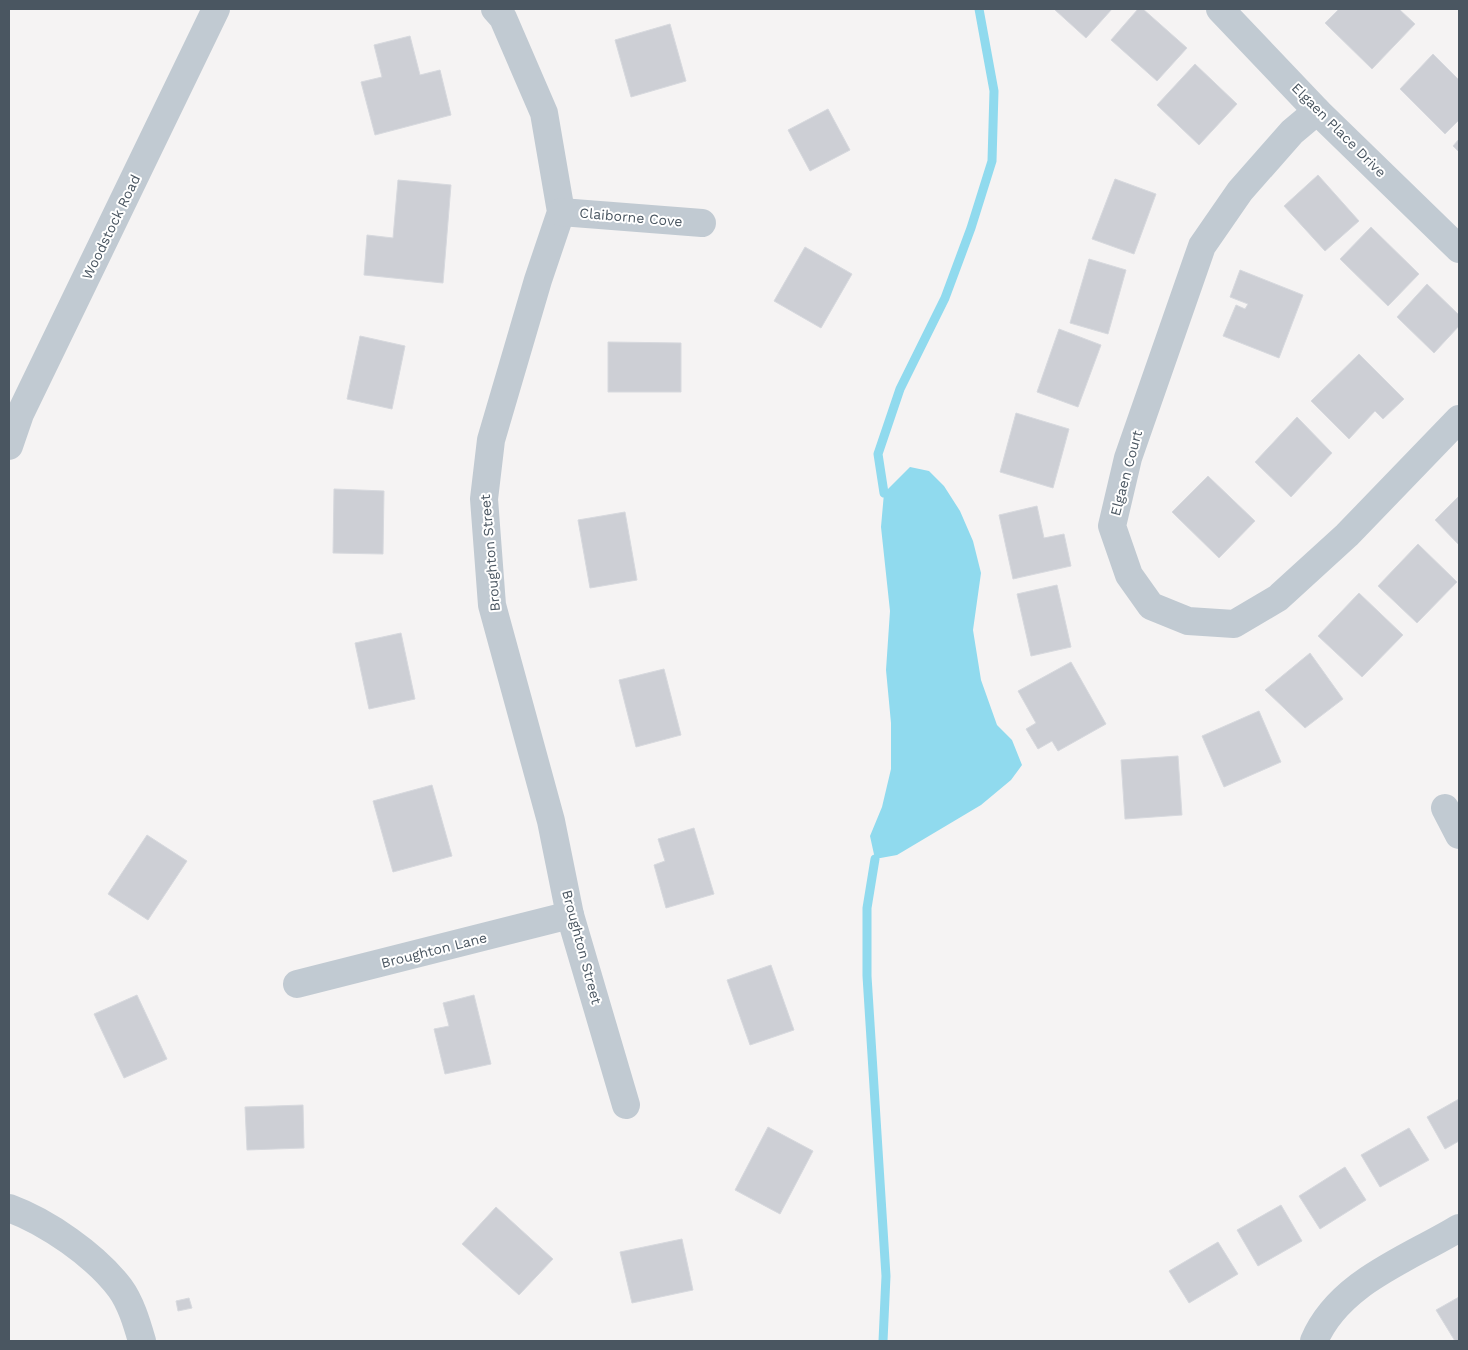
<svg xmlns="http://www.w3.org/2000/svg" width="1468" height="1350" font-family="'Work Sans',sans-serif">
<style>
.water{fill:#90daee}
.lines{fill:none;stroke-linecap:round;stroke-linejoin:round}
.stream{stroke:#90daee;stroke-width:9}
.building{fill:#cdcfd5;stroke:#d7d9de}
.minor{stroke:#c1cad2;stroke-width:28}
.labels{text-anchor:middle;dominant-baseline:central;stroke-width:4;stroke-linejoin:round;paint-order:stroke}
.street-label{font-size:14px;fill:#4a5661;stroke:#fff}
</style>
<rect width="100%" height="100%" fill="#f5f3f3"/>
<polygon class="water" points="910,467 929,471 944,486 960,511 973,541 981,573 973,630 981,680 997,725 1012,740 1022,765 1011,780 981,805 897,855 875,859 870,836 882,807 891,769 891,723 886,670 890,611 881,527 884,493"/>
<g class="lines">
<g class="stream">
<polyline points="884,493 878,454 900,389 945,298 971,228 992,161 994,91 979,9"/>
<polyline points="875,859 867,908 867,976 886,1276 883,1341"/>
</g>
</g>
<g class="building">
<polygon points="1054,9 1112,9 1086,38"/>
<polygon points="1138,9 1143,9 1187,48 1157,81 1111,40"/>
<polygon points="1339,9 1399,9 1415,24 1372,69 1325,23"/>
<polygon points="670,24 686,81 631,97 615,40"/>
<polygon points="410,36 420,75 440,70 451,115 375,135 361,82 382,77 374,45"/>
<polygon points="1433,54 1459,80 1459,120 1445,134 1400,89"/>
<polygon points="1195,64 1237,104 1199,145 1157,105"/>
<polygon points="828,109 850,150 810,171 788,130"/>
<polygon points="1459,139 1459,152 1453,146"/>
<polygon points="1318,175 1359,221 1325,251 1284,206"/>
<polygon points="1115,179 1156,194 1134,254 1092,239"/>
<polygon points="398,180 451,185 443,283 364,275 367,235 393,238"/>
<polygon points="1371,227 1419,274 1388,306 1340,259"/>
<polygon points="805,247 852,274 821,328 774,301"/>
<polygon points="1089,259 1126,270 1108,334 1070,323"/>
<polygon points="1240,270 1303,295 1279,358 1223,336 1236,305 1245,309 1248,304 1230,297"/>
<polygon points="1427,284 1459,315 1459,326 1434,353 1397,317"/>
<polygon points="1059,329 1101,345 1078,407 1037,392"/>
<polygon points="360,336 405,346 392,409 347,399"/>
<polygon points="608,342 681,343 681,392 608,392"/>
<polygon points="1359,354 1404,399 1383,419 1375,411 1349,439 1311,401"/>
<polygon points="1016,413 1069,429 1053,488 1000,472"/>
<polygon points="1297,417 1332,453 1291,497 1255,462"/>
<polygon points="1208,476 1255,521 1219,558 1172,512"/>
<polygon points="334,489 384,491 383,554 333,553"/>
<polygon points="1459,496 1459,545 1435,520"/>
<polygon points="1037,506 1044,538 1064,534 1071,566 1013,579 999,515"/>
<polygon points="625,512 637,580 590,588 578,520"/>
<polygon points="1418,544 1457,582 1417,623 1378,586"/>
<polygon points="1057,585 1071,647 1031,656 1017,594"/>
<polygon points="1359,593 1403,635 1362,677 1318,636"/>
<polygon points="401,633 415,699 369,709 355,643"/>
<polygon points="1310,653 1343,699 1305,728 1265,690"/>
<polygon points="1071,662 1106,724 1058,751 1052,741 1038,749 1026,729 1036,723 1018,691"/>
<polygon points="664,669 681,735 636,747 619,680"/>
<polygon points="1259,711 1281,762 1224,787 1202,736"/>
<polygon points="1178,756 1182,815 1125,819 1121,760"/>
<polygon points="432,785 452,856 393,872 373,801"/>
<polygon points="694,828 714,894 666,908 654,865 665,861 658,839"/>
<polygon points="147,835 187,861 148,920 108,894"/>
<polygon points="771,965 794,1030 750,1045 727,980"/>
<polygon points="137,995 167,1059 124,1078 94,1014"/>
<polygon points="474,995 491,1064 445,1074 434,1029 449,1026 443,1003"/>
<polygon points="1459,1099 1459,1141 1445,1149 1427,1117"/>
<polygon points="303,1105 304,1148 247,1150 245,1107"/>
<polygon points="768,1127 813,1151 780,1214 735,1190"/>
<polygon points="1409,1128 1429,1160 1380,1187 1361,1155"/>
<polygon points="1345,1167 1366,1200 1320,1229 1299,1196"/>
<polygon points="1281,1205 1302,1241 1258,1266 1237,1230"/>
<polygon points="496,1207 553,1259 519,1295 462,1244"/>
<polygon points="682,1239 693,1290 632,1303 620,1252"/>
<polygon points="1218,1242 1238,1274 1189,1303 1169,1271"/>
<polygon points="1459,1297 1459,1341 1455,1341 1436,1310"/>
<polygon points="189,1298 192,1308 178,1311 176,1301"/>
</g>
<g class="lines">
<g class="minor">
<polyline points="495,9 503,18 544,113 561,212 538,280 491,440 484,499 492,605 551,821 570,915 626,1105"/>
<polyline points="1220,9 1317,111 1459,249"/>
<polyline points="1317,111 1292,132 1240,191 1202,246 1128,458 1112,526 1129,575 1151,606 1188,621 1234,624 1278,598 1347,535 1459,419"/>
<polyline points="561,212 702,223"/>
<polyline points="9,446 20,414 216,9"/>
<polyline points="1445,808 1459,835"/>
<polyline points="297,984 570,915"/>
<path d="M 9,1208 C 47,1222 95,1255 120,1288 C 131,1303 137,1324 142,1341"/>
<path d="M 1314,1341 C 1339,1282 1408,1259 1459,1228"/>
</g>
</g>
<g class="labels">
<g class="street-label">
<text transform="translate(1339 130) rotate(45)">Elgaen Place Drive</text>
<text transform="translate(631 217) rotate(5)">Claiborne Cove</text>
<text transform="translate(111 227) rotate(-64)">Woodstock Road</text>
<text transform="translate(1126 473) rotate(-75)">Elgaen Court</text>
<text transform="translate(490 553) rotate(-95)">Broughton Street</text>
<text transform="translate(582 947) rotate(75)">Broughton Street</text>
<text transform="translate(434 950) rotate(-14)">Broughton Lane</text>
</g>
</g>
<rect width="1468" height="1350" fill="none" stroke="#4a5661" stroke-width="20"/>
</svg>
